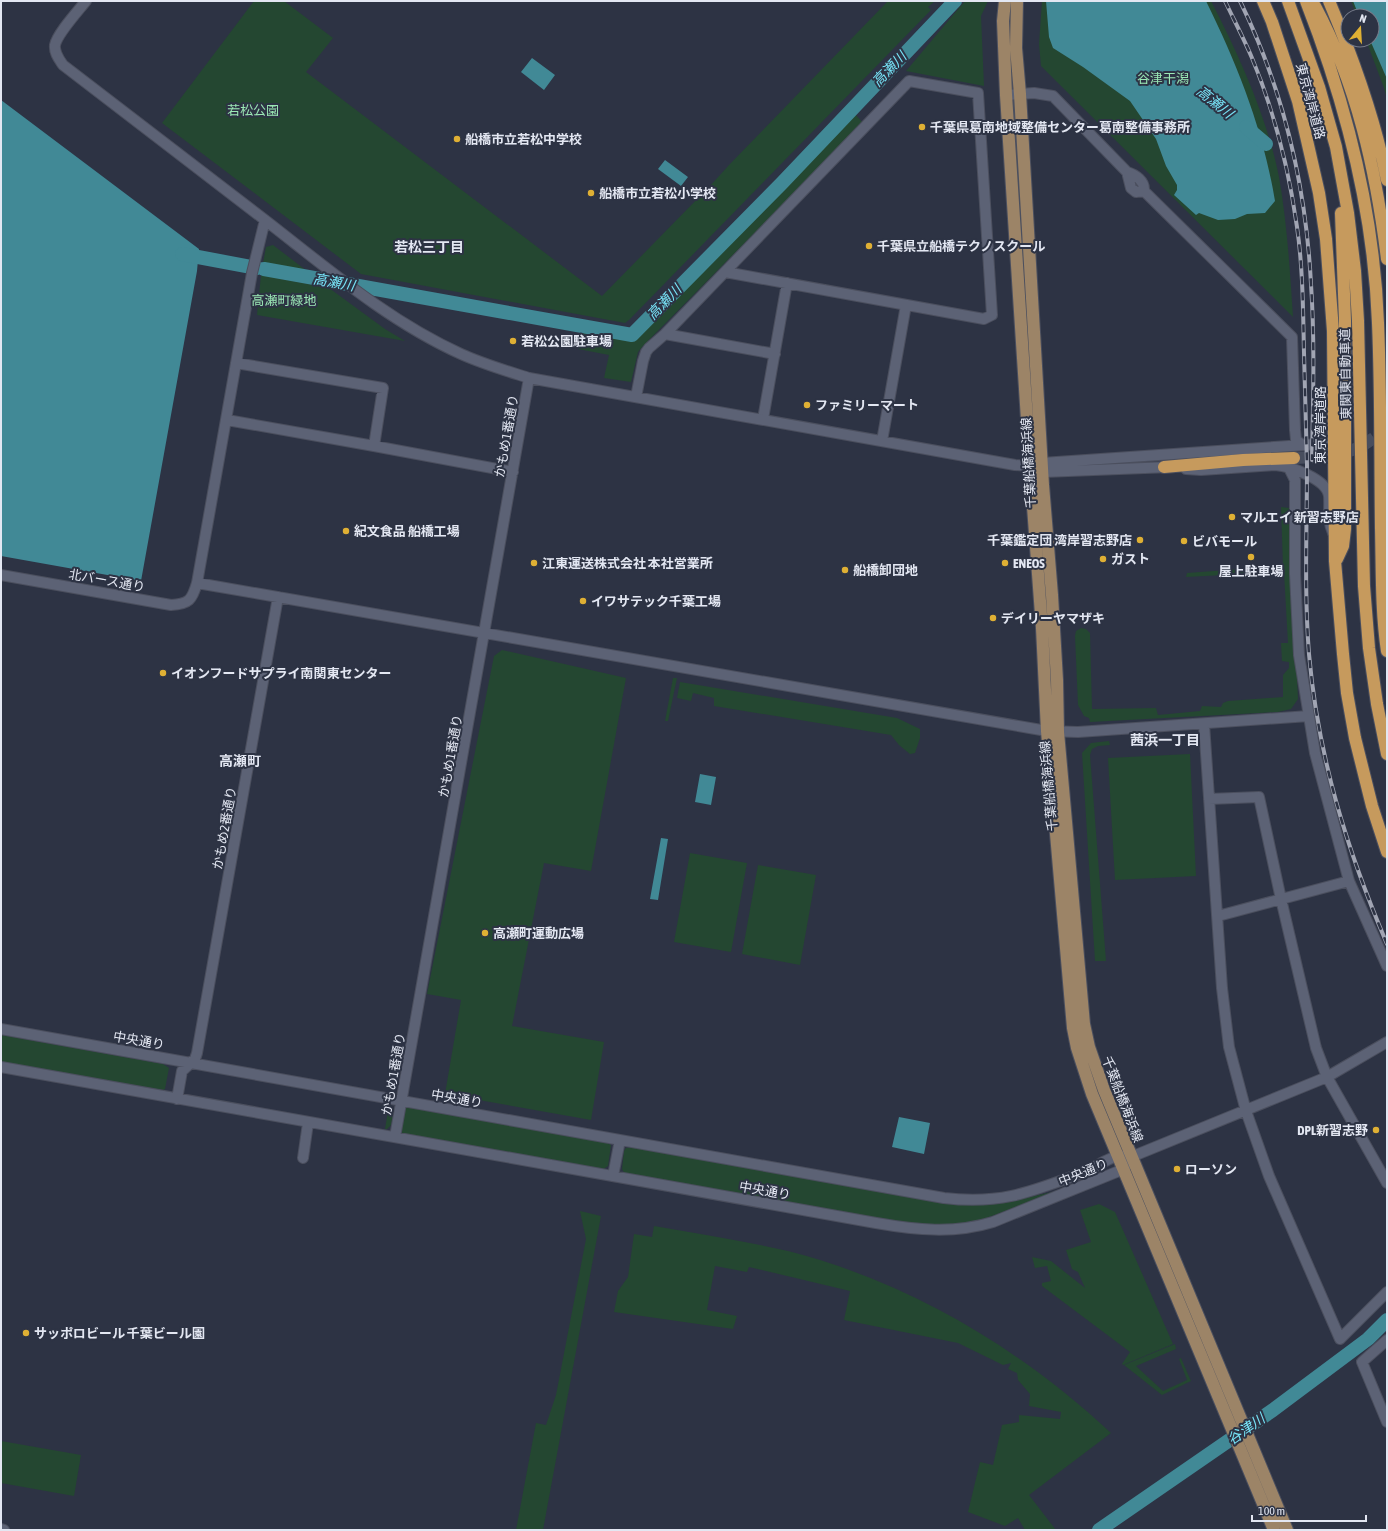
<svg xmlns="http://www.w3.org/2000/svg" width="1388" height="1531" font-family="'Asap Condensed','Noto Sans JP',sans-serif">
<rect width="100%" height="100%" fill="#2d3344"/>
<path fill="#244731" d="M 254,1 L 284,1 L 333,38 L 306,72 L 602,296 L 710,186 L 729,165 L 888,1 L 935,1 L 928,7 L 931,10 L 629,320 L 625,323 L 361,274 L 162,123 Z
M 965,1 L 988,1 L 981,16 L 984,86 L 906,71 Z
M 1042,1 L 1211,1 C 1239,55 1267,117 1279,177 C 1287,223 1290,270 1293,317 L 1041,66 L 1039,44 Z
M 1351,1 L 1387,1 L 1387,99 L 1384,88 L 1366,40 L 1372,40 L 1372,16 L 1357,16 Z
M 855,114 L 863,123 L 642,347 L 638,352 L 631,382 L 604,378 L 609,355 L 578,349 L 581,332 L 633,341 Z
M 273,245 L 307,271 L 263,263 L 266,247 Z
M 261,275 L 329,288 L 385,329 L 405,341 L 257,315 Z
M 1281,507 L 1289,508 L 1298,699 L 1291,709 L 1278,712 L 1090,722 L 1089,718 L 1084,716 L 1078,705 L 1075,636 L 1076,631 L 1081,628 L 1086,629 L 1090,633 L 1092,709 L 1156,708 L 1158,715 L 1200,711 L 1202,706 L 1221,707 L 1223,703 L 1228,701 L 1283,697 L 1283,675 L 1289,668 L 1289,662 L 1282,661 L 1281,643 L 1288,643 L 1284,572 L 1186,577 L 1187,573 L 1283,566 Z
M 502,650 L 626,678 L 591,871 L 544,863 L 512,1026 L 604,1042 L 591,1120 L 445,1094 L 461,1000 L 427,994 L 494,656 Z
M 673,678 L 677,678 L 668,721 L 665,721 Z
M 680,682 L 897,718 L 920,729 L 920,738 L 915,753 L 910,754 L 899,745 L 891,735 L 714,706 L 714,698 L 693,693 L 691,701 L 677,698 Z
M 1109,741 L 1110,745 L 1098,746 L 1092,749 L 1090,755 L 1106,961 L 1095,961 L 1082,753 L 1091,743 Z
M 1190,754 L 1196,876 L 1115,880 L 1108,758 Z
M 690,853 L 747,863 L 731,952 L 674,942 Z
M 758,865 L 816,875 L 800,965 L 742,954 Z
M 1,1035 L 163,1064 L 169,1068 L 165,1089 L 163,1090 L 1,1062 Z
M 389,1105 L 391,1106 L 394,1109 L 391,1125 L 387,1129 L 385,1129 Z
M 405,1108 L 411,1108 L 606,1142 L 611,1145 L 608,1166 L 602,1170 L 403,1134 L 400,1130 L 404,1110 Z
M 633,1147 L 958,1205 L 992,1204 L 1007,1202 L 1061,1190 L 981,1220 L 955,1225 L 928,1226 L 903,1223 L 625,1174 L 622,1169 L 624,1151 L 626,1148 Z
M 1099,1204 L 1115,1212 L 1173,1344 L 1123,1365 L 1122,1364 L 1130,1352 L 1042,1286 L 1042,1283 L 1051,1281 L 1047,1266 L 1035,1268 L 1032,1257 L 1051,1261 L 1085,1288 L 1078,1272 L 1072,1269 L 1066,1250 L 1091,1242 L 1080,1210 Z
M 580,1211 L 601,1216 L 543,1530 L 516,1530 L 536,1423 L 546,1425 L 556,1395 L 586,1239 Z
M 654,1226 C 699,1234 744,1241 788,1251 C 909,1282 1020,1348 1111,1433 L 1029,1495 L 1056,1530 L 1025,1530 L 1018,1518 L 1005,1526 L 968,1512 L 980,1462 L 993,1465 L 1002,1425 L 1019,1422 L 1019,1415 L 1060,1419 L 1061,1412 L 1029,1406 L 1030,1394 L 1018,1380 L 1017,1373 L 1008,1369 L 1011,1363 L 1003,1365 L 958,1343 L 844,1320 L 850,1291 L 749,1267 L 747,1272 L 715,1266 L 707,1310 L 737,1316 L 733,1329 L 614,1312 L 618,1291 L 628,1277 L 634,1234 L 652,1237 Z
M 1175,1344 L 1176,1349 L 1136,1366 L 1163,1391 L 1187,1380 L 1179,1359 L 1181,1358 L 1191,1381 L 1162,1395 L 1124,1365 Z
M 1,1441 L 81,1455 L 74,1496 L 1,1483 Z"/>
<path fill="#418996" d="M 1046,1 L 1206,1 C 1238,66 1263,129 1275,201 L 1265,213 L 1247,214 L 1235,219 L 1218,220 L 1199,213 L 1196,215 L 1174,195 L 1177,190 L 1177,185 L 1166,166 L 1156,139 L 1130,101 L 1083,67 L 1053,48 L 1049,37 Z
M 1353,1 L 1387,1 L 1387,79 L 1370,40 L 1372,40 L 1372,16 L 1359,16 Z
M 532,58 L 555,75 L 544,90 L 521,72 Z
M 1,100 L 199,249 L 197,271 L 141,581 L 1,556 Z
M 665,160 L 688,177 L 681,186 L 658,169 Z
M 700,774 L 716,777 L 711,805 L 695,802 Z
M 661,838 L 668,839 L 658,900 L 650,899 Z
M 899,1117 L 930,1123 L 924,1154 L 892,1147 Z"/>
<g fill="none" stroke-linecap="round" stroke-linejoin="round">
<path stroke="#418996" stroke-width="14" d="M 1246,127 L 1266,144
M 182,254 L 257,268
M 264,269 L 632,335 L 782,183 L 955,1
M 1099,1530 L 1273,1410 L 1368,1339 L 1387,1320"/>
<path stroke="#484e5e" stroke-width="12" stroke-dasharray="12 6" stroke-linecap="butt" d="M 1294,458 C 1323,457 1349,457 1372,439 C 1378,435 1383,430 1387,423"/>
<g stroke="#4b4f5e" stroke-width="12">
<path id="minor" d="M 86,1 C 78,11 57,34 55,45 C 54,53 59,59 63,65 C 130,117 198,168 265,220 C 327,268 388,321 461,354 C 483,364 507,371 529,378 L 1015,465 L 1030,466 L 1042,463 L 1334,443
M 1006,95 L 1034,93 L 1053,96 L 1127,172
M 1127,172 C 1136,175 1145,181 1144,191 L 1136,192 L 1131,188 Z
M 1144,191 L 1292,337 L 1295,430 L 1296,440 L 1301,444
M 665,334 L 775,354
M 236,363 L 383,388 L 374,446
M 636,397 L 643,361 L 646,352 L 649,348 L 665,334 L 909,81 L 978,93 L 992,315 L 984,319 L 725,272
M 763,419 L 787,283
M 227,420 L 374,446 L 513,472
M 882,441 L 906,305
M 1289,468 L 1295,480 L 1295,574 L 1299,655 L 1315,753 L 1349,881 L 1387,966
M 1035,469 L 1043,472 L 1170,467
M 1186,469 L 1201,470 L 1275,465 C 1290,466 1327,479 1329,496 C 1330,510 1327,520 1333,533
M 1,575 L 171,605 C 189,604 192,600 197,583 L 252,273 L 265,220
M 197,583 L 1047,731 L 1078,732 L 1309,716
M 1204,724 L 1222,988 L 1229,1047 L 1246,1111 L 1269,1176 L 1340,1339 L 1387,1292
M 1209,799 L 1259,797 L 1281,899 L 1316,1048 L 1327,1077 L 1387,1183
M 1218,916 L 1349,881
M 1,1029 L 944,1198 C 1000,1205 1031,1192 1082,1173 C 1092,1169 1110,1157 1118,1156 C 1122,1155 1127,1157 1131,1157 L 1327,1077 L 1387,1042
M 1,1067 L 876,1223 C 916,1230 954,1234 993,1222 L 1124,1169 L 1127,1164
M 177,1099 L 182,1071 L 195,1059 L 197,1053 L 278,597
M 395,1137 L 529,378
M 303,1158 L 308,1123
M 613,1176 L 620,1140
M 1387,1340 L 1362,1362 L 1387,1422
M 1,1529 L 4,1530"/>
</g>
<g stroke="#4b4f5e" stroke-width="14">
<path id="major" d="M 1005,1 L 1003,21 L 1006,95 L 1030,466 L 1042,628 L 1047,731 L 1073,1028 L 1077,1048 L 1092,1094 L 1274,1530
M 1017,1 L 1016,48 L 1020,94 L 1043,485 L 1052,595 L 1057,680 L 1058,732 L 1084,1024 L 1089,1047 L 1104,1090 L 1287,1530"/>
</g>
<g stroke="#4b4f5e" stroke-width="14">
<path id="highway" d="M 1263,1 L 1272,22 L 1298,101 L 1319,193 L 1326,239 L 1333,331 L 1335,561 L 1343,654 L 1347,693 L 1355,738 L 1372,806 L 1387,852
M 1288,1 L 1319,87 L 1336,147 L 1348,213 L 1355,271 L 1358,321 L 1364,586 L 1369,648 L 1377,704 L 1387,754
M 1306,1 C 1346,103 1374,213 1378,323 C 1381,391 1380,460 1381,528 C 1382,569 1381,611 1387,651
M 1329,1 C 1353,58 1375,119 1387,180
M 1315,6 C 1357,84 1376,170 1387,259
M 1164,467 L 1243,460 L 1294,458
M 1337,559 L 1343,546 L 1345,529 L 1345,321 L 1341,213"/>
</g>
<use href="#minor" stroke="#5c6275" stroke-width="10"/>
<use href="#major" stroke="#9c8467" stroke-width="12"/>
<use href="#highway" stroke="#c69a5d" stroke-width="12"/>
<g stroke="#a1a5b3" stroke-width="4">
<path id="rail" d="M 1225,1 C 1234,20 1244,39 1252,58 C 1274,111 1289,170 1297,227 C 1303,268 1303,311 1304,353 C 1305,390 1306,428 1307,465 C 1307,528 1304,591 1309,654 C 1318,757 1347,850 1387,944
M 1240,1 C 1283,89 1306,187 1311,284 C 1315,343 1313,402 1312,460"/>
</g>
<use href="#rail" stroke="#2d3344" stroke-width="2.5" stroke-dasharray="8" stroke-linecap="butt"/>
</g>
<g fill="#dfb034" stroke="#2d3344" stroke-width="1.5">
<circle cx="922" cy="127" r="4"/>
<circle cx="457" cy="139" r="4"/>
<circle cx="591" cy="193" r="4"/>
<circle cx="869" cy="246" r="4"/>
<circle cx="513" cy="341" r="4"/>
<circle cx="807" cy="405" r="4"/>
<circle cx="1232" cy="517" r="4"/>
<circle cx="346" cy="531" r="4"/>
<circle cx="1140" cy="540" r="4"/>
<circle cx="1184" cy="541" r="4"/>
<circle cx="1251" cy="557" r="4"/>
<circle cx="1103" cy="559" r="4"/>
<circle cx="534" cy="563" r="4"/>
<circle cx="1005" cy="563" r="4"/>
<circle cx="845" cy="570" r="4"/>
<circle cx="583" cy="601" r="4"/>
<circle cx="993" cy="618" r="4"/>
<circle cx="163" cy="673" r="4"/>
<circle cx="485" cy="933" r="4"/>
<circle cx="1376" cy="1130" r="4"/>
<circle cx="1177" cy="1169" r="4"/>
<circle cx="26" cy="1333" r="4"/>
</g>
<g text-anchor="middle" stroke-width="4" stroke-linejoin="round" paint-order="stroke">
<g font-size="13" fill="#9be8b5" stroke="#2d3344">
<text x="1163" y="83">谷津干潟</text>
<text x="253" y="115">若松公園</text>
<text x="284" y="305">高瀬町緑地</text>
</g>
<g font-size="13" fill="#e3e7f2" stroke="#2d3344">
<text transform="translate(1311 101) rotate(75)" y="5">東京湾岸道路</text>
<text transform="translate(1345 374) rotate(-91)" y="5">東関東自動車道</text>
<text transform="translate(1320 425) rotate(-90)" y="5">東京湾岸道路</text>
<text transform="translate(506 436) rotate(-80)" y="5">かもめ1番通り</text>
<text transform="translate(1028 463) rotate(-93)" y="5">千葉船橋海浜線</text>
<text transform="translate(107 580) rotate(10)" y="5">北バース通り</text>
<text transform="translate(450 756) rotate(-80)" y="5">かもめ1番通り</text>
<text transform="translate(1048 786) rotate(-95)" y="5">千葉船橋海浜線</text>
<text transform="translate(224 828) rotate(-80)" y="5">かもめ2番通り</text>
<text transform="translate(139 1040) rotate(10)" y="5">中央通り</text>
<text transform="translate(393 1074) rotate(-80)" y="5">かもめ1番通り</text>
<text transform="translate(457 1098) rotate(10)" y="5">中央通り</text>
<text transform="translate(1123 1099) rotate(69)" y="5">千葉船橋海浜線</text>
<text transform="translate(1083 1172) rotate(-22)" y="5">中央通り</text>
<text transform="translate(765 1190) rotate(10)" y="5">中央通り</text>
</g>
<g font-size="13" font-weight="bold" fill="#e3e7f2" stroke="#2d3344" text-anchor="start">
<text x="930" y="132">千葉県葛南地域整備センター葛南整備事務所</text>
<text x="465" y="144">船橋市立若松中学校</text>
<text x="599" y="198">船橋市立若松小学校</text>
<text x="877" y="251">千葉県立船橋テクノスクール</text>
<text x="521" y="346">若松公園駐車場</text>
<text x="815" y="410">ファミリーマート</text>
<text x="1240" y="522">マルエイ 新習志野店</text>
<text x="354" y="536">紀文食品 船橋工場</text>
<text x="1132" y="545" text-anchor="end">千葉鑑定団 湾岸習志野店</text>
<text x="1192" y="546">ビバモール</text>
<text x="1111" y="564">ガスト</text>
<text x="542" y="568">江東運送株式会社 本社営業所</text>
<text x="1013" y="568">ENEOS</text>
<text x="853" y="575">船橋卸団地</text>
<text x="1251" y="576" text-anchor="middle">屋上駐車場</text>
<text x="591" y="606">イワサテック千葉工場</text>
<text x="1001" y="623">デイリーヤマザキ</text>
<text x="171" y="678">イオンフードサプライ南関東センター</text>
<text x="493" y="938">高瀬町運動広場</text>
<text x="1368" y="1135" text-anchor="end">DPL新習志野</text>
<text x="1185" y="1174">ローソン</text>
<text x="34" y="1338">サッポロビール 千葉ビール園</text>
</g>
<g font-size="14" font-style="italic" fill="#78e5f9" stroke="#2d3344">
<text transform="translate(889 69) rotate(-46)" y="5">高瀬川</text>
<text transform="translate(1215 102) rotate(39)" y="5">高瀬川</text>
<text transform="translate(334 282) rotate(10)" y="5">高瀬川</text>
<text transform="translate(664 302) rotate(-46)" y="5">高瀬川</text>
<text transform="translate(1246 1429) rotate(-35)" y="5">谷津川</text>
</g>
<g font-size="14" font-weight="bold" fill="#e3e7f2" stroke="#2d3344">
<text x="429" y="252">若松三丁目</text>
<text x="1165" y="745">茜浜一丁目</text>
<text x="240" y="766">高瀬町</text>
</g>
</g>
<rect width="1388" height="1531" fill="none" stroke="#e3e7f2" stroke-width="4"/>
<g transform="translate(1360 28) rotate(18)"><circle r="19" fill="#2d3344" stroke="#767b8a"/>
<path d="M0-3L7 15L0 10L-7 15Z" fill="#dfb034"/>
<text y="-6" font-size="11" font-weight="bold" text-anchor="middle" fill="#e3e7f2">N</text>
</g>
<path d="M1252 1515v6h114v-6" fill="none" stroke="#e3e7f2" stroke-width="2"/>
<text x="1258" y="1515" font-size="12" fill="#e3e7f2" stroke="#2d3344" stroke-width="3" paint-order="stroke">100 m</text>
</svg>
